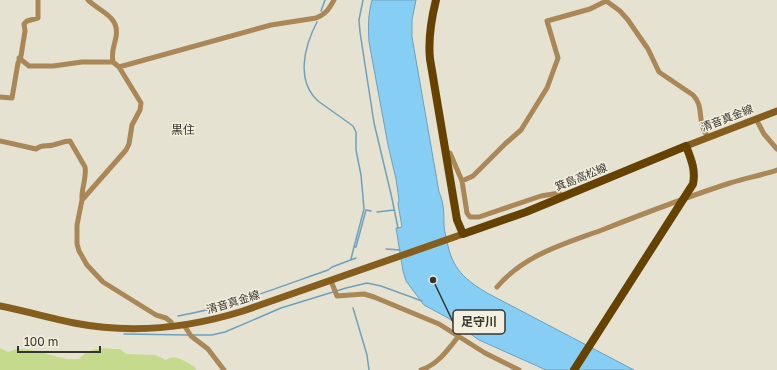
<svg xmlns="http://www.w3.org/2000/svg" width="777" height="370" font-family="'Golos Text','Noto Sans JP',sans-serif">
<rect width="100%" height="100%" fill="#e6e2d1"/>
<path fill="#c5da8d" d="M 0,348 L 8,352 L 17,349 L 31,350 L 67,359 L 79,359 C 92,345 103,349 120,349 L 126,354 L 155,355 L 166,360 C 175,353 186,362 195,367 L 196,370 L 0,370 Z"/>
<path fill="#87cef5" stroke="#6fa0b9" d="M 372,0 L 416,0 L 412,20 L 412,37 L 439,192 C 444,202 444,214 444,225 C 444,230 446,236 447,241 C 452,269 465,280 489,294 L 634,370 L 546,370 L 479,340 L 448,318 L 424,305 L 406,281 L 403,271 L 396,228 L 402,227 L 398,204 L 399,200 L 396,179 L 388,145 L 369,42 C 368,27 368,15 372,0 Z"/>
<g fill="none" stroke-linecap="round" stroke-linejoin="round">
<path stroke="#6fa0b9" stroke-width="1.5" d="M 363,0 L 359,20 L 360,32 L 374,123 L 391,194 L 398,228
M 321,11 L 325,0
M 317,22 C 305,45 295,80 318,101 L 353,126 L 356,132 L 356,150 L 361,175 L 364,209 L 354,247
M 377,212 L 394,210
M 386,249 L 400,250
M 351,259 L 354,247 L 356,247 L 366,210 L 371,211
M 353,308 L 367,355 L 369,370
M 178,316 C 230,307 279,287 328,270 L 332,267 L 356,258
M 124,334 L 188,335
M 192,335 L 212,335 L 225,332 L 281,308 L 346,288 L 367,283 L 381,286 L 422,301"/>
<path stroke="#aa8757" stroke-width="5" d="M 88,0 C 100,12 120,16 116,37 C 114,48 111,50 113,62 L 119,67 L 141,103 L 140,110 L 132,125 L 129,144 L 126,150 L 82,200 L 77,225 L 77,244 L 79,251 L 87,265 L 103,282 L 156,315 L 166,318 L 171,322 L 172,327
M 605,0 L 620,11 L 628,20 L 648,49 L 659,72 L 693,95 C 705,107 696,122 708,137
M 19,58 L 29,66 L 53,66 L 82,62 L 113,62
M 119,67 L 271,25 L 316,18 C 326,14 329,9 334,0
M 0,97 L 12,98 L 18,63 L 21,56 L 25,31 L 24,24 L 27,21 L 38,18 L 38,0
M 756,119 L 764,134 L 777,149
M 0,141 L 36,149 C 42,144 46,147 53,145 C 59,144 63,141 70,141 L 85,167 C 87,178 81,189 82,200
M 446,154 L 450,153 L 462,181 L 467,213 L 470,217 L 479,217 L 541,196 L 559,193 L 562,197
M 462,181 L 473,176 L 505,144 L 521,130 L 547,88 L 558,58 L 547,21 L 590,9 L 606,1
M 331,281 L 337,296 L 364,294 L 374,297 L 439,324 L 485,353 L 519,370
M 497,287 C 524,255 564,244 602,230 C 645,213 687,197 730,183 C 746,178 762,175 777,170
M 184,325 L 191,336 L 208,349 L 224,370
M 421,370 C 437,365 448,350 458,337"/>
<path stroke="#855d1d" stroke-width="7" d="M 686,146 L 777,111
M 0,306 C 25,311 50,318 74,323 C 131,334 189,328 243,311 L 463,234"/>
<path stroke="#664200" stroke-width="8" d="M 436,0 C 431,20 428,39 430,59 L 457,220 L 463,234 L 526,212 L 686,146 C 691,159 696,170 693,184 L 574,370"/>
</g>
<g text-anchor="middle" stroke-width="3" stroke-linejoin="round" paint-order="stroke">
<g font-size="11" fill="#36342e" stroke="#f3efde">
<text transform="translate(727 118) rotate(-21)" y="4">清音真金線</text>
<text transform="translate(581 177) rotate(-22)" y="4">箕島高松線</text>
<text transform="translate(233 302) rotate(-17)" y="4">清音真金線</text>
</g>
<g font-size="12" fill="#36342e" stroke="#f3efde">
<text x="183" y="134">黒住</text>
</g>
</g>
<path fill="none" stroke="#36342e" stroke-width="1.5" d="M433 280L453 322"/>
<circle fill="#36342e" stroke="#f3efde" stroke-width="1.5" cx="433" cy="280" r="4"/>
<rect fill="#f3efde" stroke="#36342e" stroke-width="1.5" x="453" y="310" width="52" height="24" rx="4"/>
<g font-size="12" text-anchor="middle" font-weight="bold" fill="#36342e">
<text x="479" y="326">足守川</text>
</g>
<path d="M18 346v6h82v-6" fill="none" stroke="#36342e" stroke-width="2"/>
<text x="24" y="346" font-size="12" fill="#36342e" stroke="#f3efde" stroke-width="3" paint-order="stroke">100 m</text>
</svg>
